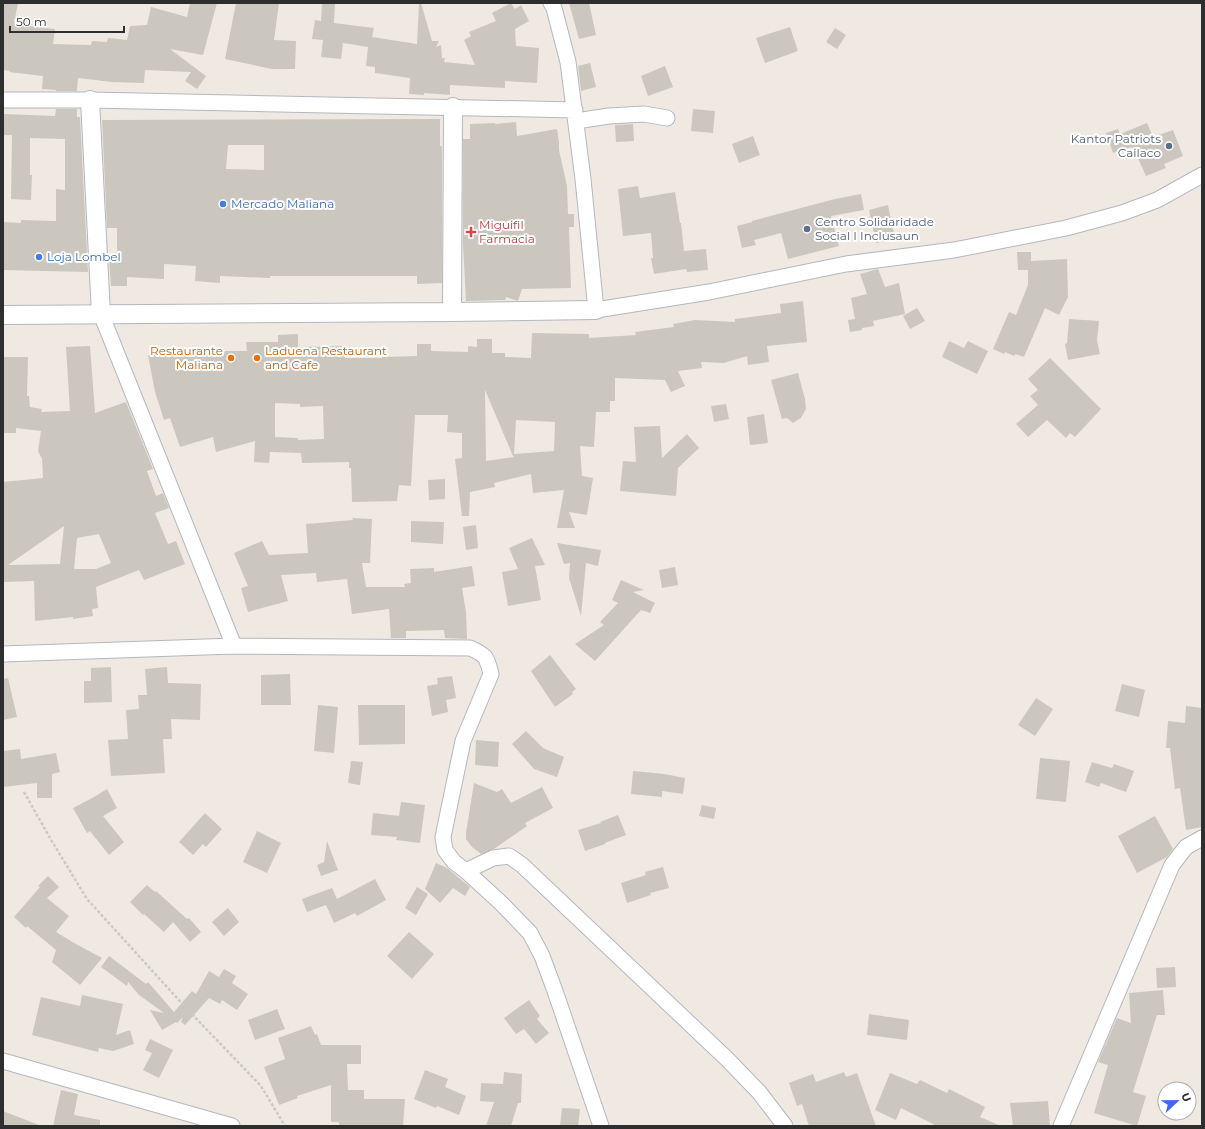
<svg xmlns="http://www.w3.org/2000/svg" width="1205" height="1129" font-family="Montserrat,sans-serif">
<rect width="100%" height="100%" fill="#efe9e1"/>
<path fill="#cbc7bf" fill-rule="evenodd" d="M 3,3 L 18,3 L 14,24 L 55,29 L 53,44 L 91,45 L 92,41 L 107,42 L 108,38 L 127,40 L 130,26 L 147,25 L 151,7 L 187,17 L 190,3 L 217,3 L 203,55 L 170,49 L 206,76 L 197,89 L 185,81 L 191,72 L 145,70 L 144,83 L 112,82 L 78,78 L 77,91 L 56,91 L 56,90 L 42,89 L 43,76 L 9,72 L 10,71 L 3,70 Z
M 236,3 L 279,3 L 274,40 L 296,41 L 295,69 L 272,69 L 225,59 Z
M 322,3 L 335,3 L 334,23 L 374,28 L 372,37 L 417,44 L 419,3 L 421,3 L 432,41 L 439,41 L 436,47 L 441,45 L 442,58 L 445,58 L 444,62 L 475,65 L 464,40 L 471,36 L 469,32 L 496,21 L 492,13 L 511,3 L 515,9 L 521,5 L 529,21 L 515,29 L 516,46 L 539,48 L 537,83 L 505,81 L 505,88 L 450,85 L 450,95 L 424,93 L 424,95 L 409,94 L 410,78 L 375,73 L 375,67 L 366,66 L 368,47 L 343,43 L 341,59 L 321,57 L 323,40 L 312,39 L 315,20 L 321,21 Z
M 569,3 L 589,3 L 596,35 L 579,39 Z
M 790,27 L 798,51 L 765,63 L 756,38 Z
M 835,28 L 846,35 L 837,49 L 826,42 Z
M 590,63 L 596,87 L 581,91 L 578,66 Z
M 665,66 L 673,87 L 648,96 L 641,76 Z
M 56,109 L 77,109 L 77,117 L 80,117 L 88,272 L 3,270 L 3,222 L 21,223 L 21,220 L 56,221 L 56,189 L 65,190 L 65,139 L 30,138 L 30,175 L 32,175 L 31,200 L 11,199 L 12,135 L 3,135 L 3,114 L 55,116 Z
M 693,109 L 715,111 L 713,133 L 691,131 Z
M 440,119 L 440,146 L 442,146 L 442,283 L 417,284 L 417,276 L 270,276 L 270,278 L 220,276 L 220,283 L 195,281 L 196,266 L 164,264 L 164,279 L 127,277 L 127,286 L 111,286 L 109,259 L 117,259 L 117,228 L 107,228 L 102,120 ZM 228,145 L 264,145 L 264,170 L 226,169 Z
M 516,122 L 517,136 L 557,129 L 559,142 L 559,150 L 567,186 L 568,214 L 574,214 L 574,227 L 569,227 L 571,288 L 522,289 L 518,301 L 506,297 L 505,300 L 466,301 L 463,244 L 463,139 L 470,139 L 470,124 L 495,123 L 495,124 Z
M 1147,123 L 1153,137 L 1173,130 L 1183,156 L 1164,164 L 1166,168 L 1146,176 L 1136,154 L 1135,155 L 1132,147 L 1113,153 L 1106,133 L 1118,129 L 1120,134 Z
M 633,124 L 634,141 L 616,142 L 615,125 Z
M 753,136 L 760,155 L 739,163 L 732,144 Z
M 638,186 L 640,198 L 675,192 L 680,223 L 681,223 L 684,251 L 706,249 L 708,270 L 687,272 L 686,269 L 654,274 L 651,258 L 653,258 L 651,233 L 623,236 L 618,189 Z
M 861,194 L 864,210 L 831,216 L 839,246 L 788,259 L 781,233 L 754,240 L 756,245 L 742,248 L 737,226 L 752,222 L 752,221 L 835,199 Z
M 888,205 L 895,239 L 876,243 L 869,210 Z
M 1017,252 L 1031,252 L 1031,261 L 1067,259 L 1068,297 L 1059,315 L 1045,308 L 1024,357 L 1015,354 L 1014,356 L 1005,352 L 1004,354 L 993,349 L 1009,312 L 1016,315 L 1028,285 L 1028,270 L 1018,270 Z
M 878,269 L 885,287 L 899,283 L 905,314 L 873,321 L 874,326 L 862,328 L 862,330 L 850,332 L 848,320 L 855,319 L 851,298 L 867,294 L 860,274 Z
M 803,301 L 807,342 L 767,346 L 769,362 L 748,365 L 747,356 L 724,363 L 701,362 L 702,368 L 678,371 L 685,386 L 671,392 L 665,380 L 615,378 L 615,401 L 610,401 L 610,412 L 596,412 L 594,447 L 580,446 L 582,476 L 593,478 L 587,515 L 569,512 L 575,528 L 557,528 L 564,490 L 533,493 L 531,474 L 494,483 L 495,487 L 470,492 L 469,516 L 462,516 L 455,459 L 462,458 L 462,433 L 447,432 L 448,415 L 415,415 L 411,486 L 399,485 L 397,501 L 352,502 L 351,468 L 349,468 L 349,462 L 302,463 L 301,453 L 270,452 L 269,463 L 254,462 L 255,441 L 216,452 L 213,437 L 180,447 L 170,418 L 164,420 L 155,392 L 148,355 L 160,353 L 161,356 L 207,354 L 207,351 L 247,351 L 246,342 L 278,342 L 278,335 L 298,334 L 298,347 L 344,346 L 345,358 L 382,358 L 382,357 L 417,356 L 417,344 L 431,344 L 431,351 L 468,352 L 468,346 L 477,347 L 477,339 L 492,339 L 492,353 L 505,353 L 505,357 L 531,358 L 532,333 L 589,334 L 589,338 L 636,335 L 635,332 L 674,327 L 673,324 L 695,320 L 735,322 L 735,319 L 781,313 L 780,304 ZM 485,390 L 513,456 L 514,457 L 486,461 ZM 275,403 L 300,404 L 300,407 L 323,406 L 324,439 L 298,440 L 298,438 L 275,437 ZM 516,420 L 555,422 L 554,451 L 514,454 Z
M 917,308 L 925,321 L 910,329 L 903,316 Z
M 1069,319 L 1099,321 L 1097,340 L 1100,354 L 1068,360 L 1065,344 L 1067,343 Z
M 949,341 L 964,348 L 968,341 L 988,351 L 977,374 L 942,357 Z
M 90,346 L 95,413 L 126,402 L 153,469 L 147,471 L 156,496 L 163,493 L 169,508 L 155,513 L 168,544 L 176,541 L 185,564 L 144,580 L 139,570 L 96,587 L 98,608 L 92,609 L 93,616 L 73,619 L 73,617 L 35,621 L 34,581 L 3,582 L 3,482 L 43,478 L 42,459 L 38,451 L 41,431 L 16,428 L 16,433 L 3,433 L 3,357 L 28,357 L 27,396 L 29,396 L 30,407 L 42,409 L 41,412 L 70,411 L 66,347 ZM 64,526 L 60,564 L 8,565 ZM 99,534 L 111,563 L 96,569 L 74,569 L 77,538 Z
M 1050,358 L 1101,409 L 1075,437 L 1070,433 L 1066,438 L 1047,420 L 1028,437 L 1016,424 L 1038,405 L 1030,396 L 1038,390 L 1028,379 Z
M 798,373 L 805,399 L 806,409 L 801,418 L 793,423 L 787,418 L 782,419 L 771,380 Z
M 726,404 L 729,419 L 714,422 L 711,406 Z
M 764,414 L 768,443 L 750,445 L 747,417 Z
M 660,426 L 662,458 L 687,434 L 699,448 L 678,468 L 676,496 L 620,491 L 623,461 L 636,462 L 634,427 Z
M 445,479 L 445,499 L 429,500 L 428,480 Z
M 352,518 L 372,519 L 370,563 L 362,563 L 366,587 L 405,587 L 404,584 L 411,583 L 410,569 L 434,568 L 434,572 L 472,566 L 475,586 L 462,588 L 466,612 L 467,639 L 445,638 L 444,630 L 406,631 L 406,638 L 391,638 L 389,609 L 352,614 L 347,579 L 317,582 L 316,573 L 281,575 L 288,601 L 248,612 L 241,588 L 248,586 L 234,553 L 262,541 L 269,555 L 308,553 L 306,524 L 353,520 Z
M 411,521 L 444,522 L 443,544 L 411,542 Z
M 476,525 L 478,548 L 466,550 L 463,527 Z
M 532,538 L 545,565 L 535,566 L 541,600 L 508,606 L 502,572 L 518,569 L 509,548 Z
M 557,543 L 601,550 L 598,566 L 586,563 L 581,616 L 569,578 L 570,563 L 564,564 Z
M 675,567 L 678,585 L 662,588 L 659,570 Z
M 621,580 L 644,590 L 633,592 L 655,603 L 650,613 L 641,610 L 595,661 L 575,644 L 604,625 L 600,622 L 618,603 L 612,600 Z
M 550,655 L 576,689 L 572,692 L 573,694 L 555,707 L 531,671 Z
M 111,667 L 112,702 L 84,703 L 84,681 L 91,681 L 91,668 Z
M 167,667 L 168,683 L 201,684 L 200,720 L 171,719 L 172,739 L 163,739 L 165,773 L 111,776 L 108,740 L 128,739 L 126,710 L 139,709 L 138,695 L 147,695 L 145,669 Z
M 290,674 L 291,705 L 261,705 L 261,675 Z
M 452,676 L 456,698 L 446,700 L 448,712 L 432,716 L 427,686 L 438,684 L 437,678 Z
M 8,678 L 17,717 L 3,720 L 3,679 Z
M 1122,684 L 1145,690 L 1139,717 L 1115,711 Z
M 1036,698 L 1053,709 L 1035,736 L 1018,725 Z
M 318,705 L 338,707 L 334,753 L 314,751 Z
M 358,705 L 405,705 L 405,744 L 359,745 Z
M 1186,706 L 1202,708 L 1202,827 L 1186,830 L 1180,788 L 1175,789 L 1170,748 L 1166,748 L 1168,721 L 1185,723 Z
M 526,731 L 543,748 L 564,757 L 557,777 L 534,769 L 512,744 Z
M 476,740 L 499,742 L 498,767 L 475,765 Z
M 20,749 L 21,759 L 56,753 L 60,772 L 52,774 L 52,798 L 37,798 L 37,783 L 3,787 L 3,751 Z
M 1040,758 L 1070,761 L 1066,802 L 1036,799 Z
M 351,761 L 363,762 L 360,785 L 348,783 Z
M 1092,762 L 1112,768 L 1114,764 L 1134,771 L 1126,792 L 1101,783 L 1099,787 L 1085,782 Z
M 633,771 L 664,774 L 685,778 L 683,794 L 662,791 L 662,797 L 631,794 Z
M 474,783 L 497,792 L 502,789 L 511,803 L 542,787 L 553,808 L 525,823 L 527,826 L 494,849 L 481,854 L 472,847 L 466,839 L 466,833 Z
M 107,789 L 117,808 L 103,816 L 124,842 L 109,855 L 90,831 L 87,833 L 73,808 L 94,797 Z
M 401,802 L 425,805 L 420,843 L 396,840 L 397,837 L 371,835 L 373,813 L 399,816 Z
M 702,805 L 716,808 L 714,819 L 699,816 Z
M 205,813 L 222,829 L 206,847 L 203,844 L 193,855 L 179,842 Z
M 618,815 L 626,835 L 605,843 L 605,844 L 585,851 L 578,830 L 601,823 L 600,822 Z
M 1155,816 L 1173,849 L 1167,857 L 1137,873 L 1118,836 Z
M 257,831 L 281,843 L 267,873 L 243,862 Z
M 327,841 L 338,870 L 321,876 L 317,865 L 324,862 Z
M 436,863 L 447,868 L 470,887 L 465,896 L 453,888 L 440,903 L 425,889 Z
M 663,867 L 669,888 L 650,893 L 651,895 L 627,903 L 621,883 L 646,875 L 645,872 Z
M 48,876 L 59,887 L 47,898 L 69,916 L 56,932 L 76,944 L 102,958 L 80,985 L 52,962 L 56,950 L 27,926 L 26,928 L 14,917 L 40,887 L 38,886 Z
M 375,879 L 386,900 L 357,916 L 355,913 L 334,923 L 326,905 L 307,912 L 302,899 L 332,888 L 337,899 Z
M 147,885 L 155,892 L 156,891 L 187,919 L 189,918 L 201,932 L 190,942 L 173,922 L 164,932 L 144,914 L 143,915 L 130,902 Z
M 417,887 L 428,894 L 416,915 L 405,908 Z
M 228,908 L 239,922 L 224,936 L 212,922 Z
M 409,932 L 434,954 L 412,979 L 387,956 Z
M 109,956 L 146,984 L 148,982 L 174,1012 L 192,991 L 196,994 L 209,971 L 219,977 L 224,969 L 236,976 L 232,983 L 248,994 L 237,1010 L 222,1000 L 220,1004 L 209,998 L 185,1025 L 181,1022 L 183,1017 L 177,1023 L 176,1022 L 162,1030 L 150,1010 L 164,1013 L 139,995 L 128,982 L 127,986 L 101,967 Z
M 1175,967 L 1176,987 L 1157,988 L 1156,968 Z
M 1163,990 L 1165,1015 L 1157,1015 L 1133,1092 L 1146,1096 L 1137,1126 L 1094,1113 L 1108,1065 L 1098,1062 L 1117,1018 L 1131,1023 L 1129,993 Z
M 82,995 L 123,1004 L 116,1035 L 130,1030 L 134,1044 L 113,1051 L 99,1048 L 98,1052 L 32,1035 L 41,997 L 80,1006 Z
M 529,1000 L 540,1016 L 537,1019 L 549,1033 L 536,1044 L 524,1029 L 516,1034 L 504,1018 Z
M 277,1009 L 285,1029 L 255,1040 L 248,1020 Z
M 869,1014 L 909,1020 L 907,1040 L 867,1035 Z
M 311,1026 L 315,1035 L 317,1034 L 321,1045 L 361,1045 L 361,1064 L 347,1064 L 348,1090 L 364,1090 L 364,1099 L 405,1099 L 403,1126 L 339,1126 L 339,1122 L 331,1122 L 331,1085 L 297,1096 L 298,1098 L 279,1105 L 264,1067 L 285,1059 L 278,1038 Z
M 150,1039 L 173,1050 L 159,1078 L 143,1070 L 152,1053 L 145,1050 Z
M 425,1070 L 448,1079 L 445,1087 L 466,1096 L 459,1115 L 437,1106 L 436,1108 L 414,1099 Z
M 504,1072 L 522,1074 L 521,1103 L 518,1103 L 511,1126 L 486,1126 L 494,1102 L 480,1101 L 481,1083 L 503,1084 Z
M 844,1072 L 846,1077 L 857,1073 L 876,1126 L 809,1126 L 802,1104 L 797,1106 L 789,1083 L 813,1074 L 816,1082 Z
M 890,1073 L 917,1084 L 920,1080 L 947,1093 L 949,1089 L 985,1107 L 980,1117 L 1001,1126 L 937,1126 L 901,1108 L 896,1120 L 875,1110 Z
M 61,1090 L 78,1094 L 74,1115 L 100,1120 L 100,1126 L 53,1126 Z
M 1048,1101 L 1050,1126 L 1013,1126 L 1010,1103 Z
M 562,1108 L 580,1109 L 578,1126 L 560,1126 Z
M 3,1111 L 39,1125 L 39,1126 L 3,1126 Z"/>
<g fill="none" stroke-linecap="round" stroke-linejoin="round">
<g stroke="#b4b7c1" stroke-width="17">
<path id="minor" d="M 551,3 L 554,8 L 568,62 L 583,179 L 596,310 L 709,292 L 846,264 L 954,250 L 1066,228 L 1122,213 L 1157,200 L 1202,175
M 3,100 L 90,100 L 575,110
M 576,121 L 609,116 L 644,114 L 667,118
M 101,314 L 234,646 L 470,648 C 486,655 487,657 491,674 L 463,741 L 443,837 L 445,850 L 454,862 L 466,871 L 501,903 L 530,933 L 542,956 L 555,991 L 601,1126
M 3,654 L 234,646
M 466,871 L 493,858 L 509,856 L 522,865 L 727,1059 L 759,1092 L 785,1126
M 3,1061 L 232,1126
M 1061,1126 L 1172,865 L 1186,847 L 1202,838"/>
</g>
<g stroke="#b4b7c1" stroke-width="20">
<path id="tertiary" d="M 90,100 L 101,314
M 452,312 L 453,107
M 3,315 L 452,312 L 596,310"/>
</g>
<path stroke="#c9c9c9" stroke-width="2.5" stroke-dasharray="3 2" stroke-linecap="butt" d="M 24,792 L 50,838 L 87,899 L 187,1009 L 261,1086 L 285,1126"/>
<use href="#minor" stroke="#fff" stroke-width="15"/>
<use href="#tertiary" stroke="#fff" stroke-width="18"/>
</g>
<g fill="#5c6f8a" stroke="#fff" stroke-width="1.5">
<circle cx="1169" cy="146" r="4"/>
<circle cx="807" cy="229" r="4"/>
</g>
<g fill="#3f7fe0" stroke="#fff" stroke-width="1.5">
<circle cx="223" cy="204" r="4"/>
<circle cx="39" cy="257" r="4"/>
</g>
<path fill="#e0444e" stroke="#fff" stroke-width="1.5" d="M469 226h4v4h4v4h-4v4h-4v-4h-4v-4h4z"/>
<g fill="#e8710a" stroke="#fff" stroke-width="1.5">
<circle cx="231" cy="358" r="4"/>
<circle cx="257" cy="358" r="4"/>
</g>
<g text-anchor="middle" stroke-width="4" stroke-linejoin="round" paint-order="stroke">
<g font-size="12" fill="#4e5e75" stroke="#fff" text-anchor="end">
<text x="1161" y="143">Kantor Patriots<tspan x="1161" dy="14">Cailaco</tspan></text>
<text x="815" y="226" text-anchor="start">Centro Solidaridade<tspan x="815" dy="14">Social I Inclusaun</tspan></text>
</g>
<g font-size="12" fill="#366cbe" stroke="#fff" text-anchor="start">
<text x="231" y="208">Mercado Maliana</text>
<text x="47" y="261">Loja Lombel</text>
</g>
<g font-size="12" fill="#be3a42" stroke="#fff" text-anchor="start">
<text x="479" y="229">Miguifil<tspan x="479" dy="14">Farmacia</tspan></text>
</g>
<g font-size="12" fill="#c56008" stroke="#fff" text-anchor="end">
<text x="223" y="355">Restaurante<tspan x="223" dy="14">Maliana</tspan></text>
<text x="265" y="355" text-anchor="start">Laduena Restaurant<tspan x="265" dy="14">and Cafe</tspan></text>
</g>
</g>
<rect width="1205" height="1129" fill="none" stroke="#2e2e2e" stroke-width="8"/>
<g transform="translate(1177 1101) rotate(68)"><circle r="19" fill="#ffffff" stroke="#ababab"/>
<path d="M0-3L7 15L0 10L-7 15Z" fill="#4264fb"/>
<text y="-6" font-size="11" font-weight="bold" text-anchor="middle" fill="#2e2e2e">U</text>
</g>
<path d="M10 26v6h114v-6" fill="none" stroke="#2e2e2e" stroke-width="2"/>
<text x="16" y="26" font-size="12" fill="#2e2e2e" stroke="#ffffff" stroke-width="3" paint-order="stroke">50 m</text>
</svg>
